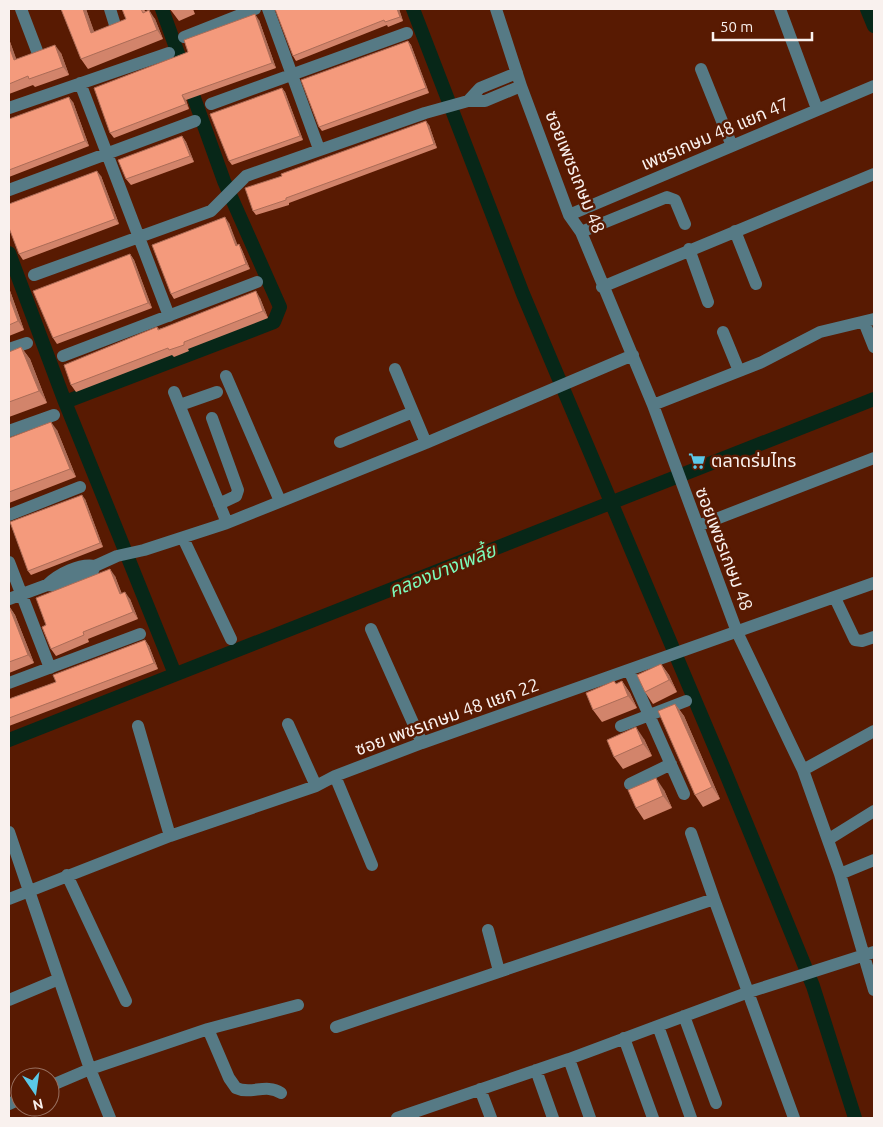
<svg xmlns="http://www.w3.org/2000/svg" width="883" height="1127" font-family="Ubuntu,'Noto Sans Thai',sans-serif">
<rect width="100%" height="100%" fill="#581a02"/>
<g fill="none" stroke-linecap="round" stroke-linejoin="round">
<path stroke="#072718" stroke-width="14" d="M 413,9 L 523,294 L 724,769 L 813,986 L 855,1118
M 867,9 L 874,26
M 9,253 L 65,402 L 175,674
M 65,402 L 274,322 L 280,307 L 224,181 L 162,9
M 9,740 L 874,399"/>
<path stroke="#567a85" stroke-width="12" d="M 21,9 L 37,51
M 110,9 L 115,25
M 268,9 L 319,149
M 496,9 L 521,86 L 569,215 L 581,232 L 653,405 L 737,632 L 803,770 L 840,874 L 874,990
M 780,9 L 817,109
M 184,37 L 255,9
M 701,69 L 732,146
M 80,83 L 169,316
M 468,101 L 480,88 L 517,73
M 211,104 L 407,33
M 9,108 L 169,53
M 9,190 L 195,121
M 569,215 L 874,86
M 735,231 L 756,284
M 581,232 L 667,197 L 675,200 L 685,224
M 689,249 L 708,302
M 34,275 L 211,211 L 246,176 L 425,113 L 468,101 L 485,101 L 521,86
M 602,287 L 874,174
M 864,322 L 874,347
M 723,332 L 739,371
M 9,349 L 27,343
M 63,356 L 257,282
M 395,369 L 426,443
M 226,376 L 280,501
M 174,392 L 227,523
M 180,405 L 217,392
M 653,405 L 762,362 L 820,332 L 874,319
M 212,418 L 238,490 L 236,496 L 219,504
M 9,431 L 54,415
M 340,442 L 413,412
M 9,515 L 80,487
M 698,526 L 874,458
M 183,538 L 231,639
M 9,562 L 50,668
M 47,585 C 58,574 80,563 95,566
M 835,598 L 855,640 L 862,641 L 874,637
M 9,599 L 47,585 L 59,586 L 92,573 L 95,566 L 117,556 L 144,550 L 227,523 L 426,443 L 633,355
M 371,629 L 422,743
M 629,670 L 684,794
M 9,683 L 140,634
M 288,724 L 316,786
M 138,726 L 170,836
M 621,726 L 686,701
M 803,770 L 874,731
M 335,776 L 372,865
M 630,784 L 671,764
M 9,832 L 59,979 L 9,1000
M 691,833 L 714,899
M 829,839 L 874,811
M 840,874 L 874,860
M 67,875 L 126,1001
M 9,899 L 170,836 L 316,786 L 335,776 L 422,743 L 874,583
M 488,930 L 499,971
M 684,1016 L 716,1103
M 658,1026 L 691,1118
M 336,1027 L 714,899 L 794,1118
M 208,1029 L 229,1078 L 236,1088 C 251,1095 266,1083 281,1093
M 624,1038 L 653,1118
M 569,1059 L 590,1118
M 536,1070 L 553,1118
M 50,1086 L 90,1069 L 59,979
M 480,1089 L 491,1118
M 9,1104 L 20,1099
M 110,1118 L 90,1069 L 208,1029 L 298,1005
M 397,1118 L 569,1059 L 749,992 L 874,952"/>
</g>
<path fill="#d2846b" d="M 61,9 L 86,9 L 94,32 L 126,19 L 122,9 L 144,9 L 145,11 L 155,19 L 163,39 L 88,69 L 81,59 Z
M 170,9 L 193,9 L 195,14 L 179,21 Z
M 399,9 L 403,21 L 388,27 L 387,25 L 296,61 L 293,56 Z
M 259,20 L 276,68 L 186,100 L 189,109 L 114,138 L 110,133 L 188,52 Z
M 9,39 L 16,59 L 61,53 L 69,75 L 35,87 L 33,85 L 9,94 Z
M 408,41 L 411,45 L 429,93 L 322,131 L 319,127 Z
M 282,88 L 285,92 L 303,140 L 232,165 L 229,161 Z
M 73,102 L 89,146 L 9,177 L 9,119 Z
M 429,125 L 437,148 L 289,203 L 289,205 L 256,215 L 253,211 L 282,176 Z
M 182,136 L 186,142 L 194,162 L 131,185 L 126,179 Z
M 101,176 L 119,224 L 23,260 L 19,254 Z
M 229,223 L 237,245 L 239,244 L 242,250 L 250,269 L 174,299 L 171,294 Z
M 130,254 L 134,260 L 152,308 L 57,344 L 53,338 Z
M 9,288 L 24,330 L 9,336 Z
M 260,298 L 268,318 L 188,349 L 189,351 L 174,357 L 172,355 L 76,392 L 71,385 L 157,327 L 159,329 Z
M 21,347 L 30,359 L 47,403 L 9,417 L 9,352 Z
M 57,430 L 76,477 L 9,503 L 9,438 Z
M 85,499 L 103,547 L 31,575 L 28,571 Z
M 115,576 L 122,594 L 130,599 L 138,619 L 88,639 L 89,642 L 56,656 L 51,649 L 46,625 Z
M 9,606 L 15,615 L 34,663 L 9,673 Z
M 145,640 L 149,646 L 158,669 L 9,726 L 9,698 L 9,699 L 56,682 Z
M 661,664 L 669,675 L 677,692 L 653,704 L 645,692 Z
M 614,681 L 616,684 L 622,681 L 630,693 L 637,708 L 602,722 L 593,710 Z
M 675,704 L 684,716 L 720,799 L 703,807 L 695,795 Z
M 644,739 L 652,756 L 623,769 L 614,757 Z
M 664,790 L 672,808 L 644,820 L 636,808 Z"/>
<path fill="#ab6c57" d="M 83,9 L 86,9 L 98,42 L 91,33 Z
M 397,9 L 399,9 L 403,21 L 400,17 Z
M 149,10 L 155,19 L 163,39 L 157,30 Z
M 255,14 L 259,20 L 276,68 L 272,63 Z
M 9,39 L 20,69 L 14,60 L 9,46 Z
M 408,41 L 411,45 L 429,93 L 426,88 Z
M 55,45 L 61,53 L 69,75 L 63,67 Z
M 282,88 L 285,92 L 303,140 L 300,136 Z
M 182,95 L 186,100 L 189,109 L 186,104 Z
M 69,97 L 73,102 L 89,146 L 85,141 Z
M 426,121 L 429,125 L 437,148 L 434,144 Z
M 182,136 L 186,142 L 194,162 L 190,156 Z
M 97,171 L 101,176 L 119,224 L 115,219 Z
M 225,217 L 229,223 L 240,251 L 236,246 Z
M 239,244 L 242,250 L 250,269 L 246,264 Z
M 130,254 L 134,260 L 152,308 L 148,303 Z
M 9,288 L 24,330 L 18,321 L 9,296 Z
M 256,291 L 260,298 L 268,318 L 263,311 Z
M 21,347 L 30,359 L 47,403 L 39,391 Z
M 51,422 L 57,430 L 76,477 L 70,469 Z
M 82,495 L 85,499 L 103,547 L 100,543 Z
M 110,569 L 115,576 L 124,601 L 120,594 Z
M 125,592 L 130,599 L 138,619 L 133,612 Z
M 9,606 L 15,615 L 34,663 L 28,655 Z
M 145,640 L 149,646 L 158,669 L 154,663 Z
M 661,664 L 669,675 L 677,692 L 669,680 Z
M 622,681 L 630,693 L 637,708 L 628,696 Z
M 675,704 L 684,716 L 720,799 L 712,787 Z
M 636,727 L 644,739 L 652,756 L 643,744 Z
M 656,778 L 664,790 L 672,808 L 663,796 Z"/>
<path fill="#f49a7c" stroke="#ab6c57" d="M 61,9 L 83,9 L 91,33 L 126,19 L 122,9 L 141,9 L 143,13 L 149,10 L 157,30 L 81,59 Z
M 275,9 L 397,9 L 400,17 L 385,22 L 384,20 L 293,56 Z
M 255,14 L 272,63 L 182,95 L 186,104 L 110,133 L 94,88 L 188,52 L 184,40 Z
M 408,41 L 426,88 L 319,127 L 301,80 Z
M 55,45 L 63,67 L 29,79 L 28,76 L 9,84 L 9,46 L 14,60 Z
M 282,88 L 300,136 L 229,161 L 210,114 Z
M 69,97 L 85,141 L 9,170 L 9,119 Z
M 426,121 L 434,144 L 286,198 L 286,200 L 253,211 L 245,188 L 282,176 L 281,174 Z
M 182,136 L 190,156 L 126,179 L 118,160 Z
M 97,171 L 115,219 L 19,254 L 9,228 L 9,204 Z
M 225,217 L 236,246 L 239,244 L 246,264 L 171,294 L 152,245 Z
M 130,254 L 148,303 L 53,338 L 33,291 Z
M 256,291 L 263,311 L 184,342 L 184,345 L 169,350 L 168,348 L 71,385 L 64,365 L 142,333 L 157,327 L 158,330 Z
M 9,296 L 18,321 L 9,325 Z
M 21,347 L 39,391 L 9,402 L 9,352 Z
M 51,422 L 70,469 L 9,492 L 9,438 Z
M 82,495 L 100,543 L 28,571 L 10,522 Z
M 110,569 L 120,594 L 125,592 L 133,612 L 83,632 L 84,635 L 51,649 L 42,627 L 46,625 L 36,598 Z
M 9,606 L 28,655 L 9,662 Z
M 145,640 L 154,663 L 9,718 L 9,699 L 56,682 L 53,675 Z
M 661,664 L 669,680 L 645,692 L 637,675 Z
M 614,681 L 616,684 L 622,681 L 628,696 L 593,710 L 586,693 Z
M 675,704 L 712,787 L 695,795 L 658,711 Z
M 636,727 L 643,744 L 614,757 L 607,740 Z
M 656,778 L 663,796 L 636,808 L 628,790 Z"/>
<defs>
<g id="supermarket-bare" transform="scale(1.35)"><path d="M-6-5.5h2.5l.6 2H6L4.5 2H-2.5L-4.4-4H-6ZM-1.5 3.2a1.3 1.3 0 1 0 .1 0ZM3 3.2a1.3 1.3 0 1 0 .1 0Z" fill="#5bc8e7" stroke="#581a02" stroke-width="2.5" paint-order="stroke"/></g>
</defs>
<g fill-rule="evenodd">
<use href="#supermarket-bare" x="697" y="461"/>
</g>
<g text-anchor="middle" stroke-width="5" stroke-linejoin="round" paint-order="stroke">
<g font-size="18" fill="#f9f1ee" stroke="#581a02">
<text transform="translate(715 134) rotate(-23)" y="6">เพชรเกษม 48 แยก 47</text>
<text transform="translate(575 172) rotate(68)" y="6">ซอยเพชรเกษม 48</text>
<text transform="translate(724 549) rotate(69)" y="6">ซอยเพชรเกษม 48</text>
<text transform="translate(447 717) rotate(-20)" y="6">ซอย เพชรเกษม 48 แยก 22</text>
</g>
<g font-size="18" fill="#f9f1ee" stroke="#581a02" text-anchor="start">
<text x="711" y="467">ตลาดร่มไทร</text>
</g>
<g font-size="19" font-style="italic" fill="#7bfaba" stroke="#581a02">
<text transform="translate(442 570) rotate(-22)" y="7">คลองบางเพลี้ย</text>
</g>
</g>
<rect width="883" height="1127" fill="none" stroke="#f9f1ee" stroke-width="20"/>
<g transform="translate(35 1092) rotate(167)"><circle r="24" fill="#581a02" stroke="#987060"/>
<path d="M0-4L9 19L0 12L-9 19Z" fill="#5bc8e7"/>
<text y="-8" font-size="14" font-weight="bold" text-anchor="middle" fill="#f9f1ee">N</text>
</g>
<path d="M713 32v8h99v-8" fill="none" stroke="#f9f1ee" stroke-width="2.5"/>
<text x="720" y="32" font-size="15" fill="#f9f1ee" stroke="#581a02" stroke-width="4" paint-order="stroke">50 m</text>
</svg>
